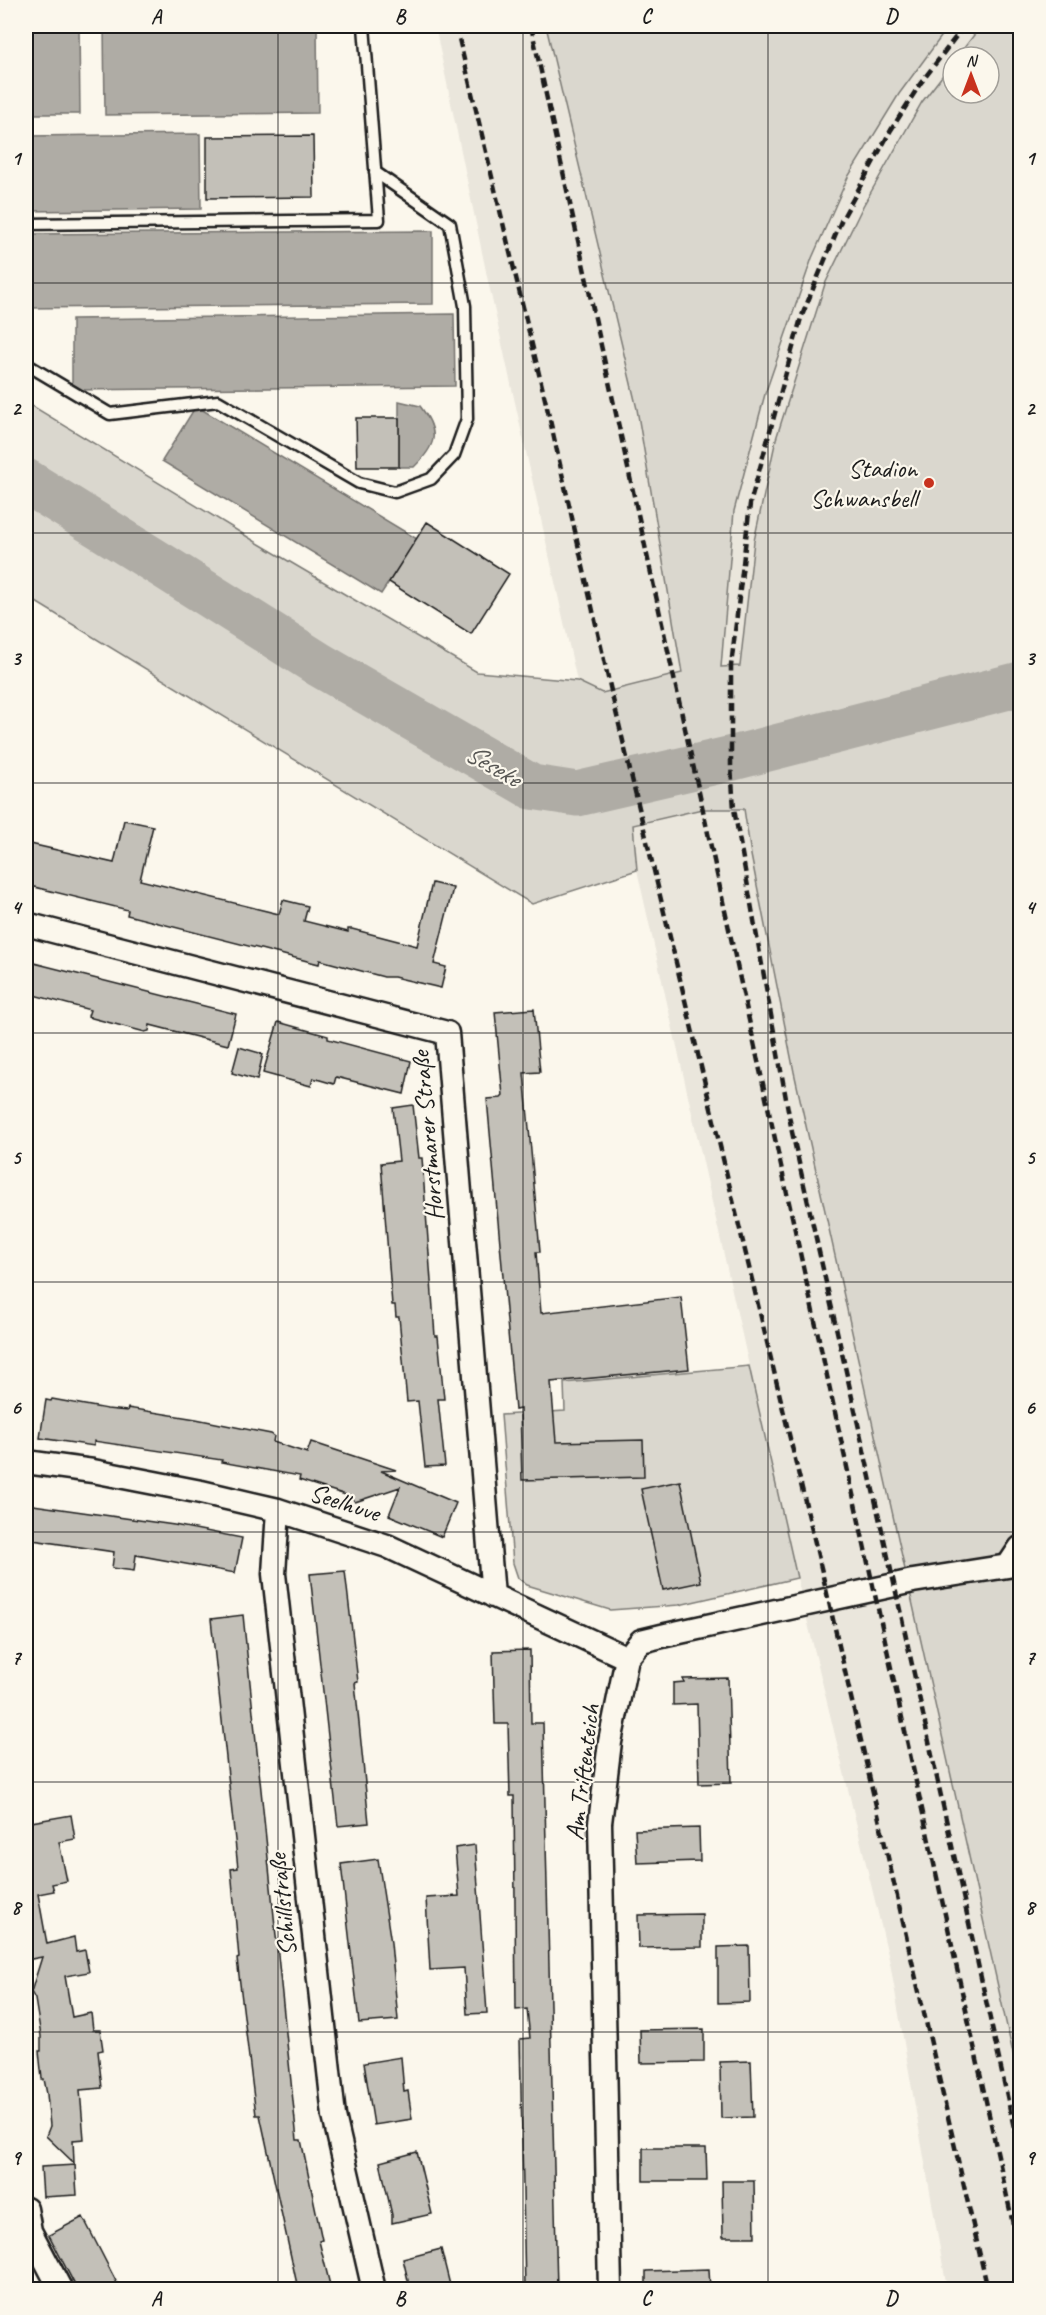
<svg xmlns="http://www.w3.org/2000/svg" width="1046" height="2315" font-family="Caveat,sans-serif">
<rect width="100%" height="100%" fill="#fbf7ec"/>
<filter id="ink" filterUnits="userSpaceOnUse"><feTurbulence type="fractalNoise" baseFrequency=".0167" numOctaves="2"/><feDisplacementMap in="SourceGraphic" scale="12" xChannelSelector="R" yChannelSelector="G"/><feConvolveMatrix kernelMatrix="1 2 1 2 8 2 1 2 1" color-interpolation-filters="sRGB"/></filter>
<g filter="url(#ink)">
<path fill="#eae6dc" d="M 435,26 L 546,26 L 637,409 L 682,673 L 602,694 L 577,681 L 488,281 Z
M 949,26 L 981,26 L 957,57 L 953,57 L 953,62 L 922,102 L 863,206 L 825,284 L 776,439 L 754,541 L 740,666 L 721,667 L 734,511 L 765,394 L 812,257 L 848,177 L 899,94 Z
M 711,807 L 744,809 L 751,855 L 794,1072 L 1020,2085 L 1020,2289 L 947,2289 L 890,1963 L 797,1578 L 637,870 L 633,825 Z"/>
<path fill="#dad7ce" stroke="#7b7a75" stroke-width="1.5" d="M 546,26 L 949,26 L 899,94 L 848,177 L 812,258 L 765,394 L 734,511 L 721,667 L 740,666 L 754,541 L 776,439 L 825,284 L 863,206 L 922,102 L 953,62 L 953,93 L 989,93 L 989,57 L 957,57 L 981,26 L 1020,26 L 1020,2085 L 794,1072 L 751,855 L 744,809 L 702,809 L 633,825 L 637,870 L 532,904 L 26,596 L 26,402 L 256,542 L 477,672 L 577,681 L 602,693 L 682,673 L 637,409 Z
M 749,1366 L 797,1578 L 679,1605 L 610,1610 L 527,1585 L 518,1578 L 513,1563 L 501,1415 L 565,1411 L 564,1383 Z"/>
<path fill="#afaca5" stroke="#74726e" stroke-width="1.5" d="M 26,26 L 79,26 L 80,114 L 26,114 Z
M 104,26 L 317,26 L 318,113 L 105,115 Z
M 200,134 L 201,209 L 26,211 L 26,136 Z
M 433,231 L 433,304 L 26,308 L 26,234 Z
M 454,314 L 455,386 L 72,390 L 72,319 Z
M 399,401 L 420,406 C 440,432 437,445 414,467 L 399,467 Z
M 196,406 L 417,539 L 381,594 L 162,461 Z"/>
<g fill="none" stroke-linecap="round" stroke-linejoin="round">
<path stroke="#afaca5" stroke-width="45" d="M 26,481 L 163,566 L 320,665 L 532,787 L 577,794 L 733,758 L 1020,684"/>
</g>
<path fill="#c3c0b8" stroke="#1c1c1c" stroke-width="1.5" d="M 313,136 L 314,197 L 207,198 L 207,137 Z
M 356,418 L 399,418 L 399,467 L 357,467 Z
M 427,522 L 509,574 L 471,634 L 389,582 Z
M 124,820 L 153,826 L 140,880 L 279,914 L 283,900 L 308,906 L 304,921 L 348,932 L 348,929 L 352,929 L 417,946 L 432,883 L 453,888 L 434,964 L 446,967 L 441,988 L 394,977 L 384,977 L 320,960 L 319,964 L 280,954 L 127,915 L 128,910 L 26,885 L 26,843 L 114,863 Z
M 26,961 L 236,1014 L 228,1045 L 150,1025 L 149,1031 L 145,1032 L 92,1018 L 88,1016 L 90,1010 L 26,993 Z
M 534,1009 L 540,1072 L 524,1073 L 540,1252 L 536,1252 L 541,1313 L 681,1297 L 689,1369 L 551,1382 L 556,1442 L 643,1440 L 644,1477 L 522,1480 L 520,1409 L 515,1410 L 487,1099 L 501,1098 L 503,1096 L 495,1012 Z
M 278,1022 L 328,1036 L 328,1039 L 411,1061 L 404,1094 L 336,1077 L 334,1084 L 313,1078 L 311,1086 L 263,1073 Z
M 239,1047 L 263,1054 L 257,1080 L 232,1073 Z
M 413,1105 L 419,1158 L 422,1158 L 435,1336 L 438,1336 L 444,1399 L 438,1399 L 445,1466 L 425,1467 L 418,1401 L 407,1402 L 399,1317 L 396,1317 L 395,1305 L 392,1305 L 381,1163 L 399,1161 L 393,1108 Z
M 52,1399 L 107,1409 L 127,1411 L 128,1408 L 196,1419 L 271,1434 L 274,1436 L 273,1442 L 307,1453 L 311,1442 L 396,1470 L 381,1471 L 456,1503 L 442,1537 L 389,1515 L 400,1487 L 355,1502 L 352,1497 L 299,1480 L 300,1476 L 221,1462 L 222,1460 L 94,1441 L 94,1446 L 40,1438 L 46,1400 L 51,1401 Z
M 680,1481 L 701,1582 L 663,1590 L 641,1489 Z
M 26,1504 L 174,1525 L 242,1538 L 235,1573 L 136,1555 L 134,1571 L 112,1568 L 114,1552 L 26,1539 Z
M 345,1571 L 358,1682 L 355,1683 L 369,1823 L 338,1826 L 310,1574 Z
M 243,1615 L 297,2140 L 301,2140 L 322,2240 L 319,2241 L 331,2289 L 298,2289 L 260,2115 L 256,2115 L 237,1959 L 239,1958 L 231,1869 L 238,1868 L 211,1619 Z
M 530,1650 L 531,1723 L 543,1723 L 557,2289 L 525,2289 L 520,2039 L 530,2038 L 527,2009 L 516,2010 L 514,1796 L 510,1796 L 508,1724 L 495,1724 L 493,1651 Z
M 728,1678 L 731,1783 L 699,1784 L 697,1704 L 673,1705 L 673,1683 L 684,1682 L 683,1679 Z
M 71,1815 L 75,1839 L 59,1842 L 67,1881 L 52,1884 L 54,1891 L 38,1894 L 47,1944 L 74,1937 L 76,1952 L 85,1950 L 89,1972 L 65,1976 L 72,2017 L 91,2013 L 93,2030 L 100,2030 L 103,2050 L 98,2051 L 102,2088 L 80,2090 L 84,2139 L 73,2140 L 74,2163 L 46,2136 L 50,2126 L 47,2094 L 44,2079 L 42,2079 L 39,2051 L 41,2051 L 41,2036 L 35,1999 L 31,1992 L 42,1957 L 26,1960 L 26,1823 Z
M 699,1828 L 700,1861 L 637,1863 L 635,1830 Z
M 475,1845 L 487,2013 L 467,2014 L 464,1968 L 430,1970 L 426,1898 L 459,1896 L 455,1848 Z
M 378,1859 L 391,1943 L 398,2020 L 359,2023 L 341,1864 Z
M 702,1914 L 702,1947 L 639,1948 L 638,1915 Z
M 749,1946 L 750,2002 L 718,2003 L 718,1947 Z
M 704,2029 L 704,2062 L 641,2063 L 640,2030 Z
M 401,2057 L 404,2092 L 408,2091 L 412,2119 L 374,2125 L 364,2063 Z
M 751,2061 L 753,2117 L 721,2118 L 720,2062 Z
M 643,2148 L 706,2148 L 707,2181 L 643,2181 Z
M 417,2152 L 432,2214 L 392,2223 L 392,2215 L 380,2162 Z
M 75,2165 L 77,2195 L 43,2197 L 41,2167 Z
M 722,2181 L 754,2181 L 755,2237 L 723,2237 Z
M 83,2217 L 120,2289 L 77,2289 L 49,2235 Z
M 441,2249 L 451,2289 L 410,2289 L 403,2259 Z
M 709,2269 L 710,2289 L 646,2289 L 646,2271 Z"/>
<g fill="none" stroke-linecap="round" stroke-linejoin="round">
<g stroke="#1c1c1c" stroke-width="15">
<path id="lane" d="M 26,224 L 379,220 L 364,26
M 26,364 L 110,414 L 218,401 L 359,483 L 395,492 L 431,479 L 454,455 L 467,419 L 465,306 L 450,224 L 375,172"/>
</g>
<g stroke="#1c1c1c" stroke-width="27">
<path id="street" d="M 26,924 L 447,1033 L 493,1596
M 26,1462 L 93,1471 L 201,1492 L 278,1510 L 387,1546 L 627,1658
M 278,1510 L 274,1574 L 334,2116 L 374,2290
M 26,2209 L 30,2231 L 61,2290
M 610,2290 L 600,1823 L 610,1742 L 627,1658 L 641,1641 L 666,1635 L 913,1581 L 1008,1566 L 1020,1548"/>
</g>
<use href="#lane" stroke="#fbf7ec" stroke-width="10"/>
<use href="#street" stroke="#fbf7ec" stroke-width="22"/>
<path stroke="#1c1c1c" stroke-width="4.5" stroke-dasharray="9 4.5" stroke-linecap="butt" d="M 456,26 L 550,420 L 611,691 L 822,1572 L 988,2290
M 531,26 L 1020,2256
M 964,26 L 920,84 L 891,130 L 841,221 L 801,318 L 750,504 L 731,666 L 731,766 L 734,809 L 792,1132 L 900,1610 L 1020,2155"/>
</g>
</g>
<path fill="none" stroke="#1c1c1c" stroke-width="1.5" stroke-opacity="0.55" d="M 278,26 L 278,2290M 523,26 L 523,2290M 768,26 L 768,2290M 26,283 L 1020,283M 26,533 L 1020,533M 26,783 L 1020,783M 26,1033 L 1020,1033M 26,1282 L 1020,1282M 26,1532 L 1020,1532M 26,1782 L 1020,1782M 26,2032 L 1020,2032"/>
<circle fill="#c8321e" stroke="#fbf7ec" stroke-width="2" cx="929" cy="483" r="6"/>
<g text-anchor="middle" stroke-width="4.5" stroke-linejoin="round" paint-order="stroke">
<g font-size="26" fill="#1c1c1c" stroke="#fbf7ec" text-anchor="end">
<text x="917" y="477">Stadion<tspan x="917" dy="30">Schwansbell</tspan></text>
</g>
<g font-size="26" fill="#1c1c1c" stroke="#fbf7ec">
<text transform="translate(427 1136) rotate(-95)" y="9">Horstmarer Straße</text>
<text transform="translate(345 1502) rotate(18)" y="9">Seelhuve</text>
<text transform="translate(582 1772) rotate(-83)" y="9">Am Triftenteich</text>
<text transform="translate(282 1905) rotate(-96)" y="9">Schillstraße</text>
</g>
<g font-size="27" font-style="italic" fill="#575653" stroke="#fbf7ec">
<text transform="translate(493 765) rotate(30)" y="9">Seseke</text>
</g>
</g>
<rect width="1046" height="2315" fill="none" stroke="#fbf7ec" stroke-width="66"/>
<g transform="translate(971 75)"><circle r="28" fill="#fbf7ec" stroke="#a29f99" stroke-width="1.5"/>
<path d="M0-4.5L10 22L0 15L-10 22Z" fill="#c8321e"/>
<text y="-9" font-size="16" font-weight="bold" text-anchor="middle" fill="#1c1c1c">N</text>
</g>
<rect x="33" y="33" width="980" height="2249" fill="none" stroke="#1c1c1c" stroke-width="2"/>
<g font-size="20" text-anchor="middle" font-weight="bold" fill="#1c1c1c">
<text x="156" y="23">A</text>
<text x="400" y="23">B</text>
<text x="646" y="23">C</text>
<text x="891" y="23">D</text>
<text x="16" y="165">1</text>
<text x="1030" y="165">1</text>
<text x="16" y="415">2</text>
<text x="1030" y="415">2</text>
<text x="16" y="665">3</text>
<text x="1030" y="665">3</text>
<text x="16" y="914">4</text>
<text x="1030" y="914">4</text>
<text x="16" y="1164">5</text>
<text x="1030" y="1164">5</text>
<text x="16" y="1414">6</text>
<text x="1030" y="1414">6</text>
<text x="16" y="1664">7</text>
<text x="1030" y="1664">7</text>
<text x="16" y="1914">8</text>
<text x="1030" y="1914">8</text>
<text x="16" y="2164">9</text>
<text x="1030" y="2164">9</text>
<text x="156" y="2305">A</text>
<text x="400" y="2305">B</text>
<text x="646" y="2305">C</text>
<text x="891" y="2305">D</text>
</g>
</svg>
